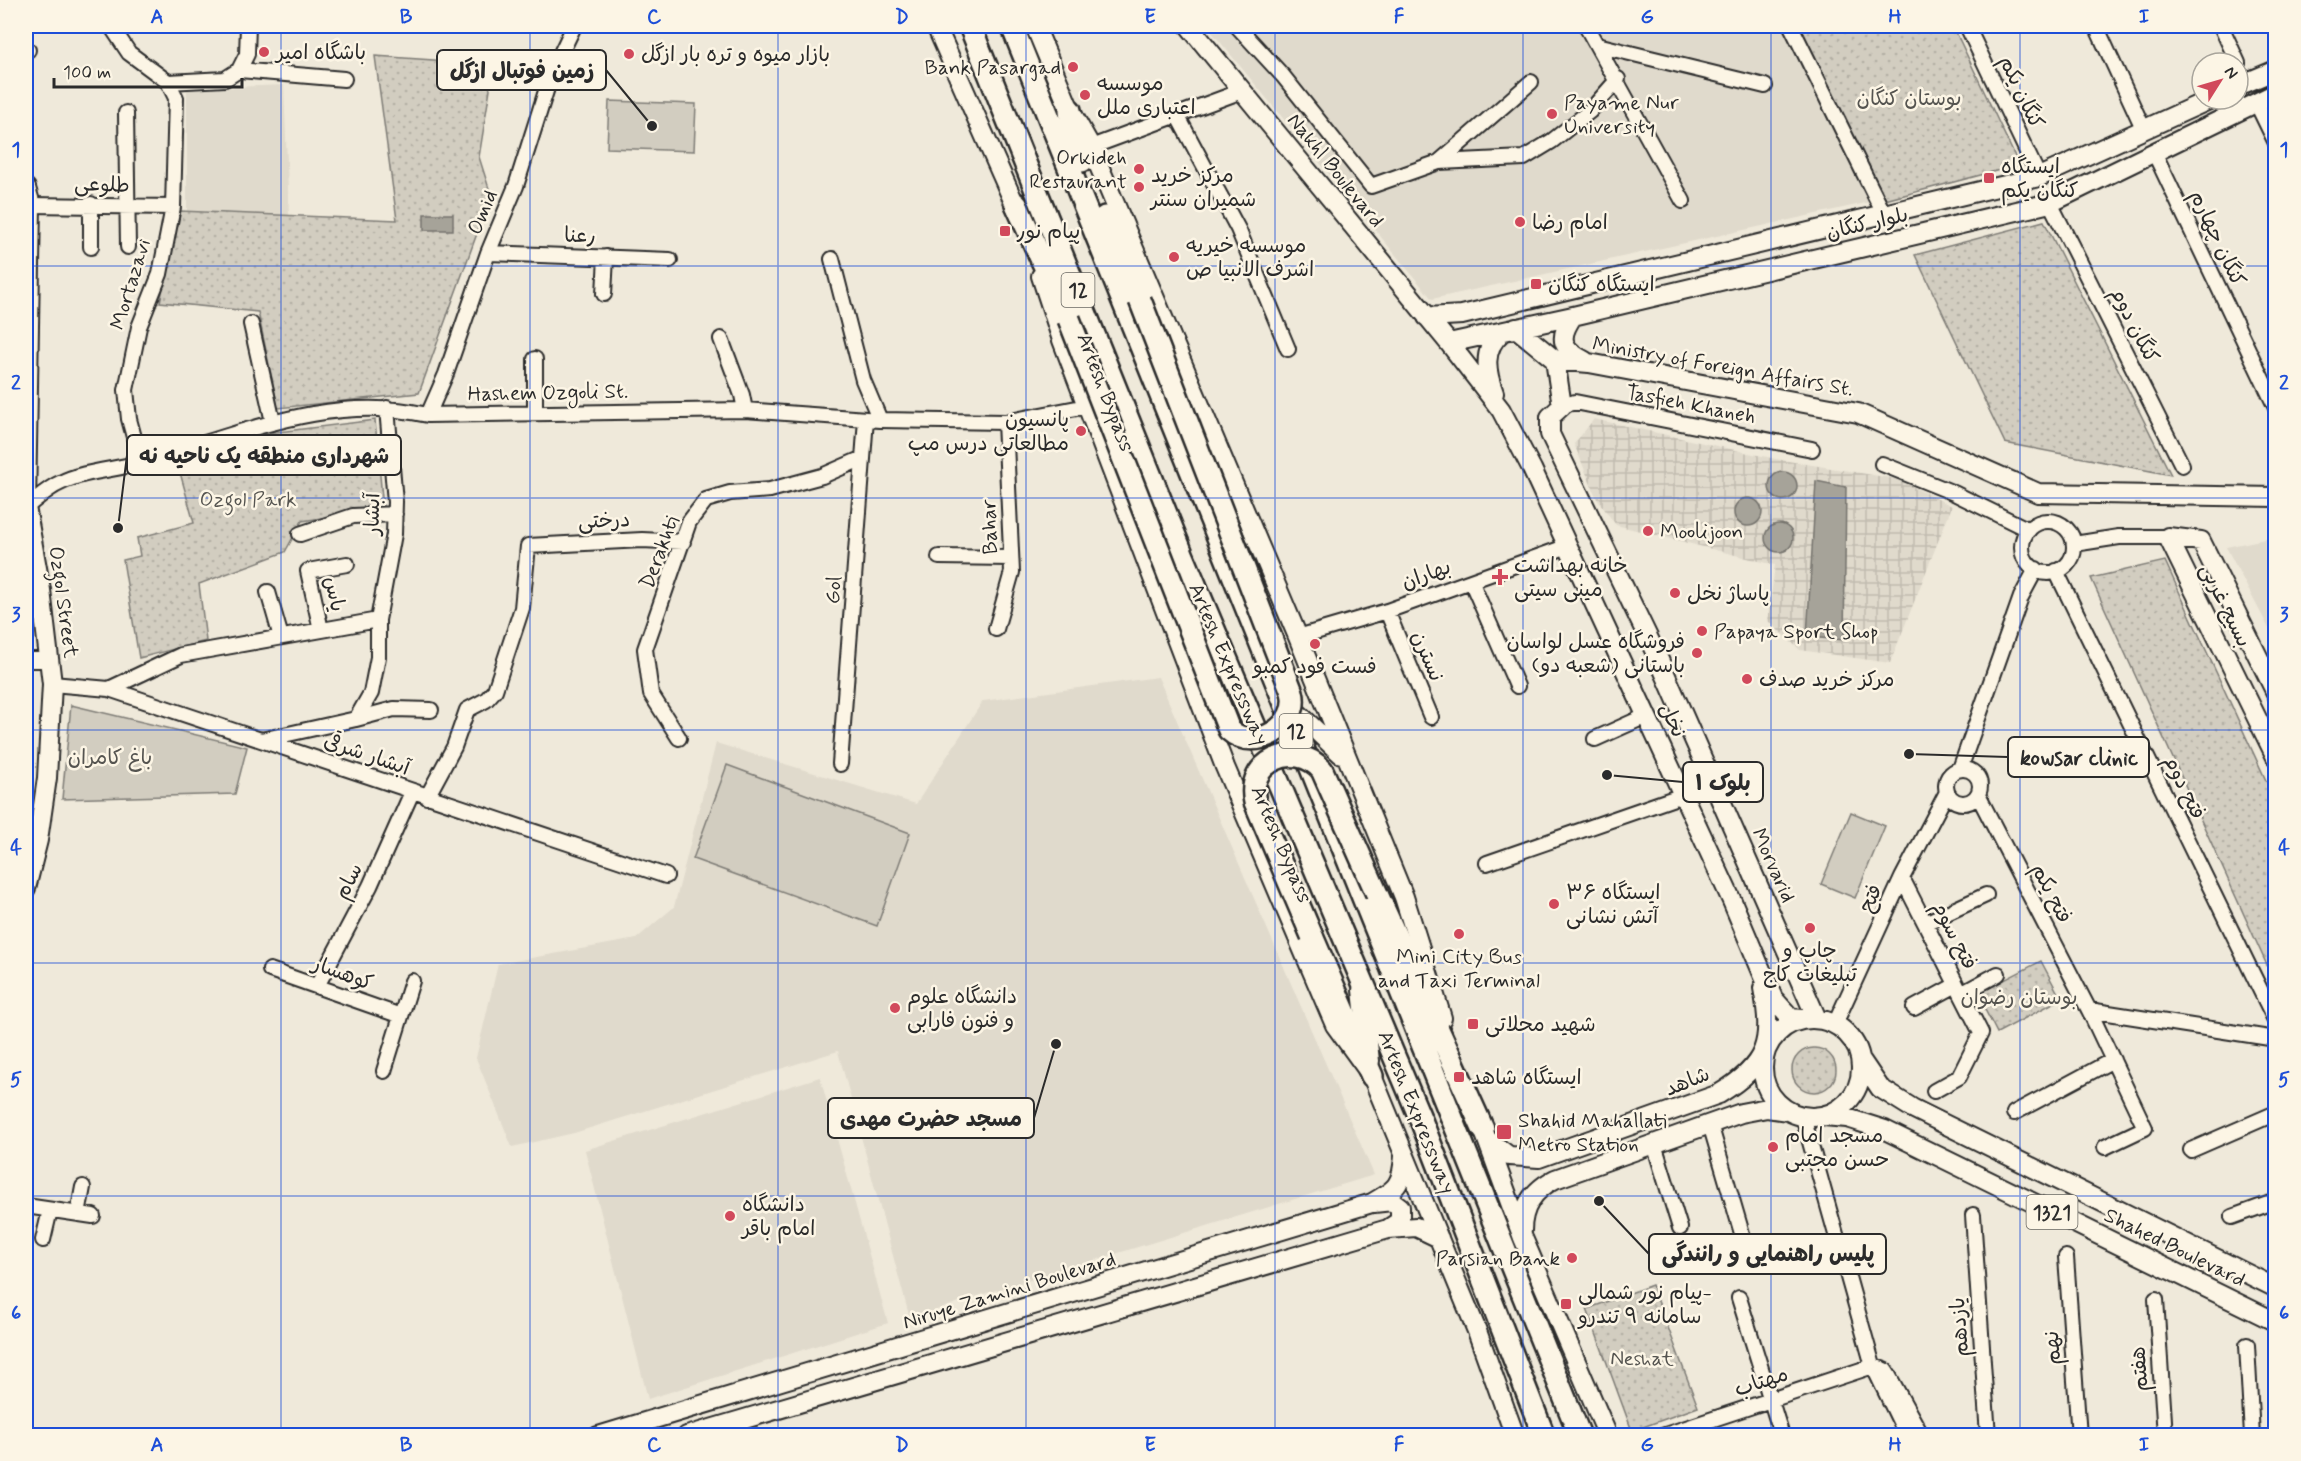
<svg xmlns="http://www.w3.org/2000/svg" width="2301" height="1461" font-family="Mynerve,'Playpen Sans Arabic',sans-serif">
<defs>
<pattern id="industrial-grid" width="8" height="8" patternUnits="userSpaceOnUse" patternTransform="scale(1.5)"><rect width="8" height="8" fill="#e0dacc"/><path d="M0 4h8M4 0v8" fill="none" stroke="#c0bbaf"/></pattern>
<pattern id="grass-dots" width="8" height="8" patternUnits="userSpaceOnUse" patternTransform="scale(1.5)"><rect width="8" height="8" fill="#d2cdc0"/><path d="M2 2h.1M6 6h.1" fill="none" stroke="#b4b0a5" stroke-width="1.8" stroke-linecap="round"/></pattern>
</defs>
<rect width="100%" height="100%" fill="#efe9da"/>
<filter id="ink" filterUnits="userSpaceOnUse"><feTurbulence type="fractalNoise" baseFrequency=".0167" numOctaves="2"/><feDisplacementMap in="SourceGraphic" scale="12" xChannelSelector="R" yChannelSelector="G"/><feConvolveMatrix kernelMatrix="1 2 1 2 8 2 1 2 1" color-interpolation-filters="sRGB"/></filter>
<g filter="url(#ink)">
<path fill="#e0dacc" d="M 1207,26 L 1782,26 L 1870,202 L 1432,299 Z
M 284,85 L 289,216 L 187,211 L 187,89 Z
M 2275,537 L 2276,537 L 2275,640 L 2226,547 Z
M 1158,677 L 1374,1175 L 977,1296 L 910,1319 L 838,1051 L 574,1133 L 512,1147 L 476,1058 L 498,964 L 636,939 L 674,907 L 716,743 L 916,804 L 983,701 Z
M 820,1077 L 888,1323 L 648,1399 L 585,1150 Z"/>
<path fill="url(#industrial-grid)" d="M 1594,419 L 1776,459 L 1897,479 L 1952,506 L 1890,663 L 1800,650 L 1768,621 L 1775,565 L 1616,525 L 1597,499 L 1574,444 Z"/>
<path fill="url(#grass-dots)" stroke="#7e7c76" stroke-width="1.5" d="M 1796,26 L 1953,26 L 2019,165 L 1881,201 Z
M 375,56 L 477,63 L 490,89 L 479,157 L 491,195 L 419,393 L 278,408 L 258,312 L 160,302 L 180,211 L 397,220 Z
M 2044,221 L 2171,475 L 2005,443 L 1915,255 Z
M 375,420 L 383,509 L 302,521 L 285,552 L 199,584 L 206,641 L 139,658 L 123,560 L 140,556 L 137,538 L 194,523 L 176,458 L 254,435 Z
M 2165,561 L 2275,800 L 2275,983 L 2091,578 Z
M 2041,961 L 2061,999 L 1997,1033 L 1977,994 Z
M1792 1070a22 22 0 1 1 44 0a22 22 0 1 1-44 0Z
M 1652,1285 L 1698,1407 L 1632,1431 L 1587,1309 Z"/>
<path fill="#d2cdc0" stroke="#7e7c76" stroke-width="1.5" d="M 609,101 L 696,104 L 694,151 L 607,148 Z
M 71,705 L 247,747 L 235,794 L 62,799 Z
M 727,765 L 910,833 L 877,926 L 693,859 Z
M 1851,812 L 1885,826 L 1855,898 L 1821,884 Z"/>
<path fill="#a6a399" stroke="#75736d" stroke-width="1.5" d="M 424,214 L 453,214 L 453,230 L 424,230 Z
M1769 486a14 14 0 1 1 28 0a14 14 0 1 1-28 0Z
M 1816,481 L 1846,487 L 1844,640 L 1807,637 Z
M1734 512a14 14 0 1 1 28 0a14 14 0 1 1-28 0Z
M1765 538a14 14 0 1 1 28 0a14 14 0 1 1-28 0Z"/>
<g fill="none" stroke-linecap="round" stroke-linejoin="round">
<g stroke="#2b2b2b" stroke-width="18">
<path id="minor" d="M 111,26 L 129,53 L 168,82
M 1237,26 L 1283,76 L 1371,186 L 1439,162 L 1524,158 L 1552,141 L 1590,111 L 1618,79
M 1586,26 L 1683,201
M 1791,26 L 1885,216
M 1967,26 L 2039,177
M 2096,26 L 2144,130
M 2221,26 L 2238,63
M 1597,45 L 1765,86
M 26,50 L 28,50
M 239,70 L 247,54 L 248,26
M 168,82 L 225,79 L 239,70 L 344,79
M 2256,102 L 2276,143
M 126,113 L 128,247
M 1177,115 L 1238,229 L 1288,349
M 1091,147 L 1242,91
M 2154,152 L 2276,408
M 1439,162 L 1531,82
M 2050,203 L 2182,465
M 91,204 L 91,247
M 31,205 L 173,207
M 488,253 L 670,260
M 832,259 L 863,380 L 880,420
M 604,294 L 606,257
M 251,324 L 273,422
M 721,339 L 742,395 L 745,410
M 535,359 L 535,413
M 1562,406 L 1575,402 L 1812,449
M 428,415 L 446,374 L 488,253 L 516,186 L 552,72 L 574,26
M 141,463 L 129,419 L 126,390 L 139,327 L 160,274 L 173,207 L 176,98 L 168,82
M 1882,464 L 1954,493 L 2029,530
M 26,507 C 37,499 48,488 60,483 C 84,471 114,470 139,463 C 235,437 326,392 428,415 L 745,410 L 880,420 L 1005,422 L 1087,406
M2022 547a26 26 0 1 1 52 0a26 26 0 1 1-52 0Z
M 300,534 L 353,516 L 395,514
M 2074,544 L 2119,537 L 2168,537
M 939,557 L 1011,558
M 2056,571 L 2276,1022
M 1471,581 L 1517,686
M 268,592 L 281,637
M 1387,611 L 1431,717
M 996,629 L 1012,572 L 1005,422
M 321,630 L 308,571 L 347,564
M 1298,637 L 1387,611 L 1568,546
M 26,660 L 50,660
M 52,684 L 109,689 L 666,876
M 109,689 L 181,655 L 378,620
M 356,719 L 394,709 L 431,710
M 679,738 L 651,694 L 645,649 L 689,522 L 706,500 L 730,493 L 770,490 L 822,476 L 863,458
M 1595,739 L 1646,716
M 261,740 L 356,719 L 371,693 L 378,657 L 378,620 L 394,534 L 395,502 L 387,408
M 840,764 L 866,419
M1946 786a17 17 0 1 1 34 0a17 17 0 1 1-34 0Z
M 1960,769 L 2021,597 L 2036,569
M 1978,795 L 2089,1010 L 2145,1128 L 2105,1147
M 427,797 L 454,747 L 467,710 L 486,700 L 495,690 L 522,608 L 528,546 L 642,540 L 683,542
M 1487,863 L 1683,795
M 1902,878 L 1981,1033 L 1959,1077 L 1934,1091
M 1925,923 L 1986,895
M 270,970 L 401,1016
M 317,986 L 370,886 L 412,792
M 1961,994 L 1998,974
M 1914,1008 L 1956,985
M 2089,1010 L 2276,1039
M 1835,1024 L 1902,878 L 1947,792
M 384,1071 L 412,981
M 2014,1113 L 2113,1060
M 1803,1117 L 1873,1366 L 1907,1436
M 1710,1124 L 1748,1254
M 1654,1144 L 1680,1228
M 2191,1150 L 2276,1113
M 26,1206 L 93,1216
M 78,1214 L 83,1187
M 1973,1215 L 1988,1436
M 2232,1217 L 2276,1201
M 43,1240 L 50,1210
M 2066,1257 L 2079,1436
M 1739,1298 L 1782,1436
M 2156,1299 L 2165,1436
M 2247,1345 L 2252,1436
M 1873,1366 L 1885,1370 L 1889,1376 L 1922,1436
M 1662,1436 L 1873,1366"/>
</g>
<g stroke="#2b2b2b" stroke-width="22">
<path id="major" d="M 936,26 L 1020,216
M 1035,26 L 1070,110 L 1091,147 L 1298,637 L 1404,897 L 1442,1018
M 1189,26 L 1449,343 L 1501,410 L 1532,469 L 1641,704 L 1732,901 L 1773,998 L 1791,1018 L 1802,1019
M 2238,86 L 2276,70
M 26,188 L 31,205 L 26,507 L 41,590 L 52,684 L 47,778 L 38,840 L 26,888
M 1041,276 L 1062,340 L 1225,767 L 1335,1025 L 1372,1076 L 1477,1331 L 1515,1436
M 1573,316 C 1557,339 1562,349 1585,361
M 1427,317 L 1462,315 L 2039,177 L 2211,99
M 1516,328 L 1555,360 L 1589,363 L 1858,413 L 2038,493 L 2276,497
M 1449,343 L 1573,316 L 2050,203 L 2276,93
M 1555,360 L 1562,406 L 1550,417 L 1550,434 L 1659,660 L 1817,1019
M 1494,393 C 1486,372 1482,349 1501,333
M 2168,537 L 2276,757
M 2168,537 L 2201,541 L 2276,693
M 1285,701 L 1341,754
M 1362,990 L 1370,1061
M1763 1068a49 49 0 1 1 98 0a49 49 0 1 1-98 0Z
M 1861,1060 L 1880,1088 L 1912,1108 L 2276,1288
M 1824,1116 L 1847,1118 L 1885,1130 L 2276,1322
M 1479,1118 L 1523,1238 L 1608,1436
M 1489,1141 L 1509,1156 L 1539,1158 L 1719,1094 C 1768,1064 1773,1042 1763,988
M 1374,1203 L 1392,1201 L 1400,1207 L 1400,1221 L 1388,1229
M 1522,1231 C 1522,1207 1533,1190 1555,1179 L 1741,1113 L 1767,1108 L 1788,1111
M 598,1436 L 1372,1203 C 1397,1189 1402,1185 1404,1156
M 687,1436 L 1388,1229 L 1416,1227 L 1439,1238"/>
</g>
<g stroke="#2b2b2b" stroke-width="26">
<path id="highway" d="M 970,26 L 1183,556 L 1421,1120 L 1544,1436
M 1012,26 L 1580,1436
M 1070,110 L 1073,138 L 1082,161
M 1016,204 L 1069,319
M 1105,217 L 1140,300
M 1377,894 L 1483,1129
M 1312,936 L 1372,1076"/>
</g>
<use href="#minor" stroke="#fcf5e5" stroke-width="14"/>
<use href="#major" stroke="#fcf5e5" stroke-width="18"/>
<use href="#highway" stroke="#fcf5e5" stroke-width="21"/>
<g stroke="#2b2b2b" stroke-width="26" stroke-linecap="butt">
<path id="highway-bridge" d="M 1069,319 L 1229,730 C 1255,754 1301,725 1292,692 L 1140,300
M 1312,936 L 1255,802 C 1245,762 1295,739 1322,770 L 1377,894"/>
</g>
<use href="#highway-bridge" stroke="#fcf5e5" stroke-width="21"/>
</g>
</g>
<path fill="none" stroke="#1d4ed8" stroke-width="1.5" stroke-opacity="0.55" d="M 281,26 L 281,1436M 530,26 L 530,1436M 778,26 L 778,1436M 1026,26 L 1026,1436M 1275,26 L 1275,1436M 1523,26 L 1523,1436M 1771,26 L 1771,1436M 2020,26 L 2020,1436M 26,266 L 2276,266M 26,498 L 2276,498M 26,730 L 2276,730M 26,963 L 2276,963M 26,1196 L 2276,1196"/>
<g fill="#d1495b" stroke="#fcf5e5" stroke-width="2">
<circle cx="264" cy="52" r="6"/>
<circle cx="629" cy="54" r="6"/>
<circle cx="1073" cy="67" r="6"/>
<circle cx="1085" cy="95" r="6"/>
<circle cx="1552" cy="114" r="6"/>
<circle cx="1139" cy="169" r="6"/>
<rect x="1983" y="172" width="12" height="12" rx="3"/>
<circle cx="1139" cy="187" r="6"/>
<circle cx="1520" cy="222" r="6"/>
<rect x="999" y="225" width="12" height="12" rx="3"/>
<circle cx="1174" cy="257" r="6"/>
<rect x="1530" y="278" width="12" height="12" rx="3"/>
<circle cx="1081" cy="431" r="6"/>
<circle cx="1648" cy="531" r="6"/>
<path d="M1497 568h6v6h6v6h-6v6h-6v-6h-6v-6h6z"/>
<circle cx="1675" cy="593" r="6"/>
<circle cx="1702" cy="631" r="6"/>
<circle cx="1315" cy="644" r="6"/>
<circle cx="1697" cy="653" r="6"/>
<circle cx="1747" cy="679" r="6"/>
<circle cx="1554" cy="904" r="6"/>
<circle cx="1810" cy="928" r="6"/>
<circle cx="1459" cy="934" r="6"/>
<circle cx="895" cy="1008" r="6"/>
<rect x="1467" y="1018" width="12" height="12" rx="3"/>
<rect x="1453" y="1071" width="12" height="12" rx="3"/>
<rect x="1496" y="1124" width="16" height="16" rx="3"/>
<circle cx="1773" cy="1147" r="6"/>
<circle cx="730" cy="1216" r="6"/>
<circle cx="1572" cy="1258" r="6"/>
<rect x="1560" y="1298" width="12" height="12" rx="3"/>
</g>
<g text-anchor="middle" stroke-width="5" stroke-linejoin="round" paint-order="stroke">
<g fill="#fcf5e5" stroke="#6a6863" stroke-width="1.5">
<rect x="1061.5" y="273" width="33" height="34" rx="4.5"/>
<rect x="1279.5" y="714" width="33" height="34" rx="4.5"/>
<rect x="2026.5" y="1195" width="51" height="34" rx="4.5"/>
</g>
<g font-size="20" font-weight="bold" fill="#2b2b2b">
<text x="1078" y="297">12</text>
<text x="1296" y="738">12</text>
<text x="2052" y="1219">1321</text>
</g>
<g font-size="21" fill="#2b2b2b" stroke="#fcf5e5" text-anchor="start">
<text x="276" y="59">باشگاه امیر</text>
<text x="641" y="61">بازار میوه و تره بار ازگل</text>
<text x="1061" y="74" text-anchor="end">Bank Pasargad</text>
<text x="1097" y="90">موسسه<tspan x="1097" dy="24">اعتباری ملل</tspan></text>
<text x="1564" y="109">Payame Nur<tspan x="1564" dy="24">University</tspan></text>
<text x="1127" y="164" text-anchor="end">Orkideh<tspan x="1127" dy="24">Restaurant</tspan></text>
<text x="2001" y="173">ایستگاه<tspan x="2001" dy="24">کنگان یکم</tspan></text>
<text x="1151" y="182">مرکز خرید<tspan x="1151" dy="24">شمیران سنتر</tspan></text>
<text x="1532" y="229">امام رضا</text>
<text x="1017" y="238">پیام نور</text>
<text x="1186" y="252">موسسه خیریه<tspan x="1186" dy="24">اشرف الانبیا ص</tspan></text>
<text x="1548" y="291">ایستگاه کنگان</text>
<text x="1069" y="426" text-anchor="end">پانسیون<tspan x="1069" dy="24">مطالعاتی درس مپ</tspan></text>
<text x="1660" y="538">Moolijoon</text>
<text x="1514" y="572">خانه بهداشت<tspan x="1514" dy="24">مینی سیتی</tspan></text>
<text x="1687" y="600">پاساژ نخل</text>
<text x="1714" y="638">Papaya Sport Shop</text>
<text x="1685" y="648" text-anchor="end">فروشگاه عسل لواسان<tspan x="1685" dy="24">باستانی (شعبه دو)</tspan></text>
<text x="1315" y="673" text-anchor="middle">فست فود کمبو</text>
<text x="1759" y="686">مرکز خرید صدف</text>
<text x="1566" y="899">ایستگاه ۳۶<tspan x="1566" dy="24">آتش نشانی</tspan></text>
<text x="1810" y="957" text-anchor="middle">چاپ و<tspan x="1810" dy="24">تبلیغات کاج</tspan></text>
<text x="1459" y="963" text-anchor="middle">Mini City Bus<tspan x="1459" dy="24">and Taxi Terminal</tspan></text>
<text x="907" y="1003">دانشگاه علوم<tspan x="907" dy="24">و فنون فارابی</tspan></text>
<text x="1485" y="1031">شهید محلاتی</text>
<text x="1471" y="1084">ایستگاه شاهد</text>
<text x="1518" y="1127">Shahid Mahallati<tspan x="1518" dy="24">Metro Station</tspan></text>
<text x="1785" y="1142">مسجد امام<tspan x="1785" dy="24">حسن مجتبی</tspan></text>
<text x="742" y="1211">دانشگاه<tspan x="742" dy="24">امام باقر</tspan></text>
<text x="1560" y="1265" text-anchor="end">Parsian Bank</text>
<text x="1578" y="1299">پیام نور شمالی-<tspan x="1578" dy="24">سامانه ۹ تندرو</tspan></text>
</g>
<g font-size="21" fill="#2b2b2b" stroke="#fcf5e5">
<text transform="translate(2022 92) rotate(65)" y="7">کنگان یکم</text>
<text transform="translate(1336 170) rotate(51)" y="7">Nakhl Boulevard</text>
<text transform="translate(102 184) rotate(2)" y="7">طلوعی</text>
<text transform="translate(482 212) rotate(-67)" y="7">Omid</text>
<text transform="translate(1867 223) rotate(-13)" y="7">بلوار کنگان</text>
<text transform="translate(580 235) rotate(2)" y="7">رعنا</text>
<text transform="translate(2218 238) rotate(65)" y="7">کنگان چهارم</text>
<text transform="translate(130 284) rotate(-73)" y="7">Mortazavi</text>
<text transform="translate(2135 325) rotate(63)" y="7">کنگان دوم</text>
<text transform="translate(1723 366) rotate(10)" y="7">Ministry of Foreign Affairs St.</text>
<text transform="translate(548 392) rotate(-1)" y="7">Hashem Ozgoli St.</text>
<text transform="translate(1106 392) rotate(69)" y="7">Artesh Bypass</text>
<text transform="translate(1691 404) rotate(11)" y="7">Tasfieh Khaneh</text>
<text transform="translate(372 514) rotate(-89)" y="7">آبشار</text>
<text transform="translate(604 520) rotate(-2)" y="7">درختی</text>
<text transform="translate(989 527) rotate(-92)" y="7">Bahar</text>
<text transform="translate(659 552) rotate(-69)" y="7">Derakhti</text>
<text transform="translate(1426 574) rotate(-20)" y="7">بهاران</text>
<text transform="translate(833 590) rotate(-86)" y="7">Gol</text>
<text transform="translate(335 594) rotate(78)" y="7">یاس</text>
<text transform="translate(64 602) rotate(82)" y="7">Ozgol Street</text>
<text transform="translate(2226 605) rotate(64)" y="7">بسیج غربی</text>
<text transform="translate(1428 656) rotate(67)" y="7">نسترن</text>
<text transform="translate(1229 664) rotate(67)" y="7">Artesh Expressway</text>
<text transform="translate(1673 720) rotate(65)" y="7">نخل</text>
<text transform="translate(367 754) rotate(19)" y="7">آبشار شرقی</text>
<text transform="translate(2185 787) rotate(64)" y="7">فتح دوم</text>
<text transform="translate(1282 844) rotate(67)" y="7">Artesh Bypass</text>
<text transform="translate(1774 865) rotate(66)" y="7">Morvarid</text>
<text transform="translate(348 881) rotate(-63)" y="7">سام</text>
<text transform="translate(2052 893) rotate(63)" y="7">فتح یکم</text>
<text transform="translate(1870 898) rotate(-65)" y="7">فتح</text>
<text transform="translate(1955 935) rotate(63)" y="7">فتح سوم</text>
<text transform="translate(343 973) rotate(20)" y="7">کوهسار</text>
<text transform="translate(1687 1081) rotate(-22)" y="7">شاهد</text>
<text transform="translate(1417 1112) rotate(68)" y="7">Artesh Expressway</text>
<text transform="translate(2175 1247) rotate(26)" y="7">Shahed Boulevard</text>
<text transform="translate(1009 1290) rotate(-17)" y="7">Niruye Zamini Boulevard</text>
<text transform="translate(1959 1327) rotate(-94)" y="7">یازدهم</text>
<text transform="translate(2052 1348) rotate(-94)" y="7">نهم</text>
<text transform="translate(2139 1369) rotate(-94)" y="7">هفتم</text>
<text transform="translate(1761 1381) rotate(-18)" y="7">مهتاب</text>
</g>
<g font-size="21" fill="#555450" stroke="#fcf5e5">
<text x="1909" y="105">بوستان کنگان</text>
<text x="248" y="506">Ozgol Park</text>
<text x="110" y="764">باغ کامران</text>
<text x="2019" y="1004">بوستان رضوان</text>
<text x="1642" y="1365">Neshat</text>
</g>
</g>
<path fill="none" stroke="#2b2b2b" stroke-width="2" d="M652 126L606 70M118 528L127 455M1909 754L2008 757M1607 775L1683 782M1056 1044L1034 1118M1599 1201L1649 1254"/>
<g fill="#2b2b2b" stroke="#fcf5e5" stroke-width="2">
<circle cx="652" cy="126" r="6"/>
<circle cx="118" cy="528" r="6"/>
<circle cx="1909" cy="754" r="6"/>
<circle cx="1607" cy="775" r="6"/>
<circle cx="1056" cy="1044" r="6"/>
<circle cx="1599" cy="1201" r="6"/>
</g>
<g fill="#fcf5e5" stroke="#2b2b2b" stroke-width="2">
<rect x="437" y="50" width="169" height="40" rx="6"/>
<rect x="127" y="435" width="274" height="40" rx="6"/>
<rect x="2008" y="737" width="141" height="40" rx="6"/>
<rect x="1683" y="762" width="80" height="40" rx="6"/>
<rect x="828" y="1098" width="206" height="40" rx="6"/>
<rect x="1649" y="1234" width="237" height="40" rx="6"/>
</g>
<g font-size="22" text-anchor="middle" font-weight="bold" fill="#2b2b2b">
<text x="522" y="78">زمین فوتبال ازگل</text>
<text x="264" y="463">شهرداری منطقه یک ناحیه نه</text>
<text x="2079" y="765">kowsar clinic</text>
<text x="1723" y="790">۱ بلوک</text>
<text x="931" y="1126">مسجد حضرت مهدی</text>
<text x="1768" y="1261">پلیس راهنمایی و رانندگی</text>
</g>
<rect width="2301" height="1461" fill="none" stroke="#fcf5e5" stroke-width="66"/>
<g transform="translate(2220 81) rotate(53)"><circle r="28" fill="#fcf5e5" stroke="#a8a49b" stroke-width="1.5"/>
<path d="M0-4.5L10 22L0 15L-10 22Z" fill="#d1495b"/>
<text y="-9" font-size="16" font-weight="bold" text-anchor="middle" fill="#2b2b2b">N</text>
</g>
<path d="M54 78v9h188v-9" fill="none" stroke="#2b2b2b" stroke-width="3"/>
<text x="63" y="78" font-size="18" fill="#2b2b2b" stroke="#fcf5e5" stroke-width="4.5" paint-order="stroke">100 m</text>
<rect x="33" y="33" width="2235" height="1395" fill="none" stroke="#1d4ed8" stroke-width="2"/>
<g font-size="20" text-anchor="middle" font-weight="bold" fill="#1d4ed8">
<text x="157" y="23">A</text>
<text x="406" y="23">B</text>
<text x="654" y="23">C</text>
<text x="902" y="23">D</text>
<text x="1150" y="23">E</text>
<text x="1399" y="23">F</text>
<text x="1647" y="23">G</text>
<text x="1895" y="23">H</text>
<text x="2144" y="23">I</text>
<text x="16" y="156">1</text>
<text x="2284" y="156">1</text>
<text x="16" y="389">2</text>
<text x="2284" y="389">2</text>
<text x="16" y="621">3</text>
<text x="2284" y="621">3</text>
<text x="16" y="854">4</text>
<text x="2284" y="854">4</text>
<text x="16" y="1086">5</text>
<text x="2284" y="1086">5</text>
<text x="16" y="1319">6</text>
<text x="2284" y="1319">6</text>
<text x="157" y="1451">A</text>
<text x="406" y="1451">B</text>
<text x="654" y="1451">C</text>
<text x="902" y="1451">D</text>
<text x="1150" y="1451">E</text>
<text x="1399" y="1451">F</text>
<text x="1647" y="1451">G</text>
<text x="1895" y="1451">H</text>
<text x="2144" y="1451">I</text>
</g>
</svg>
